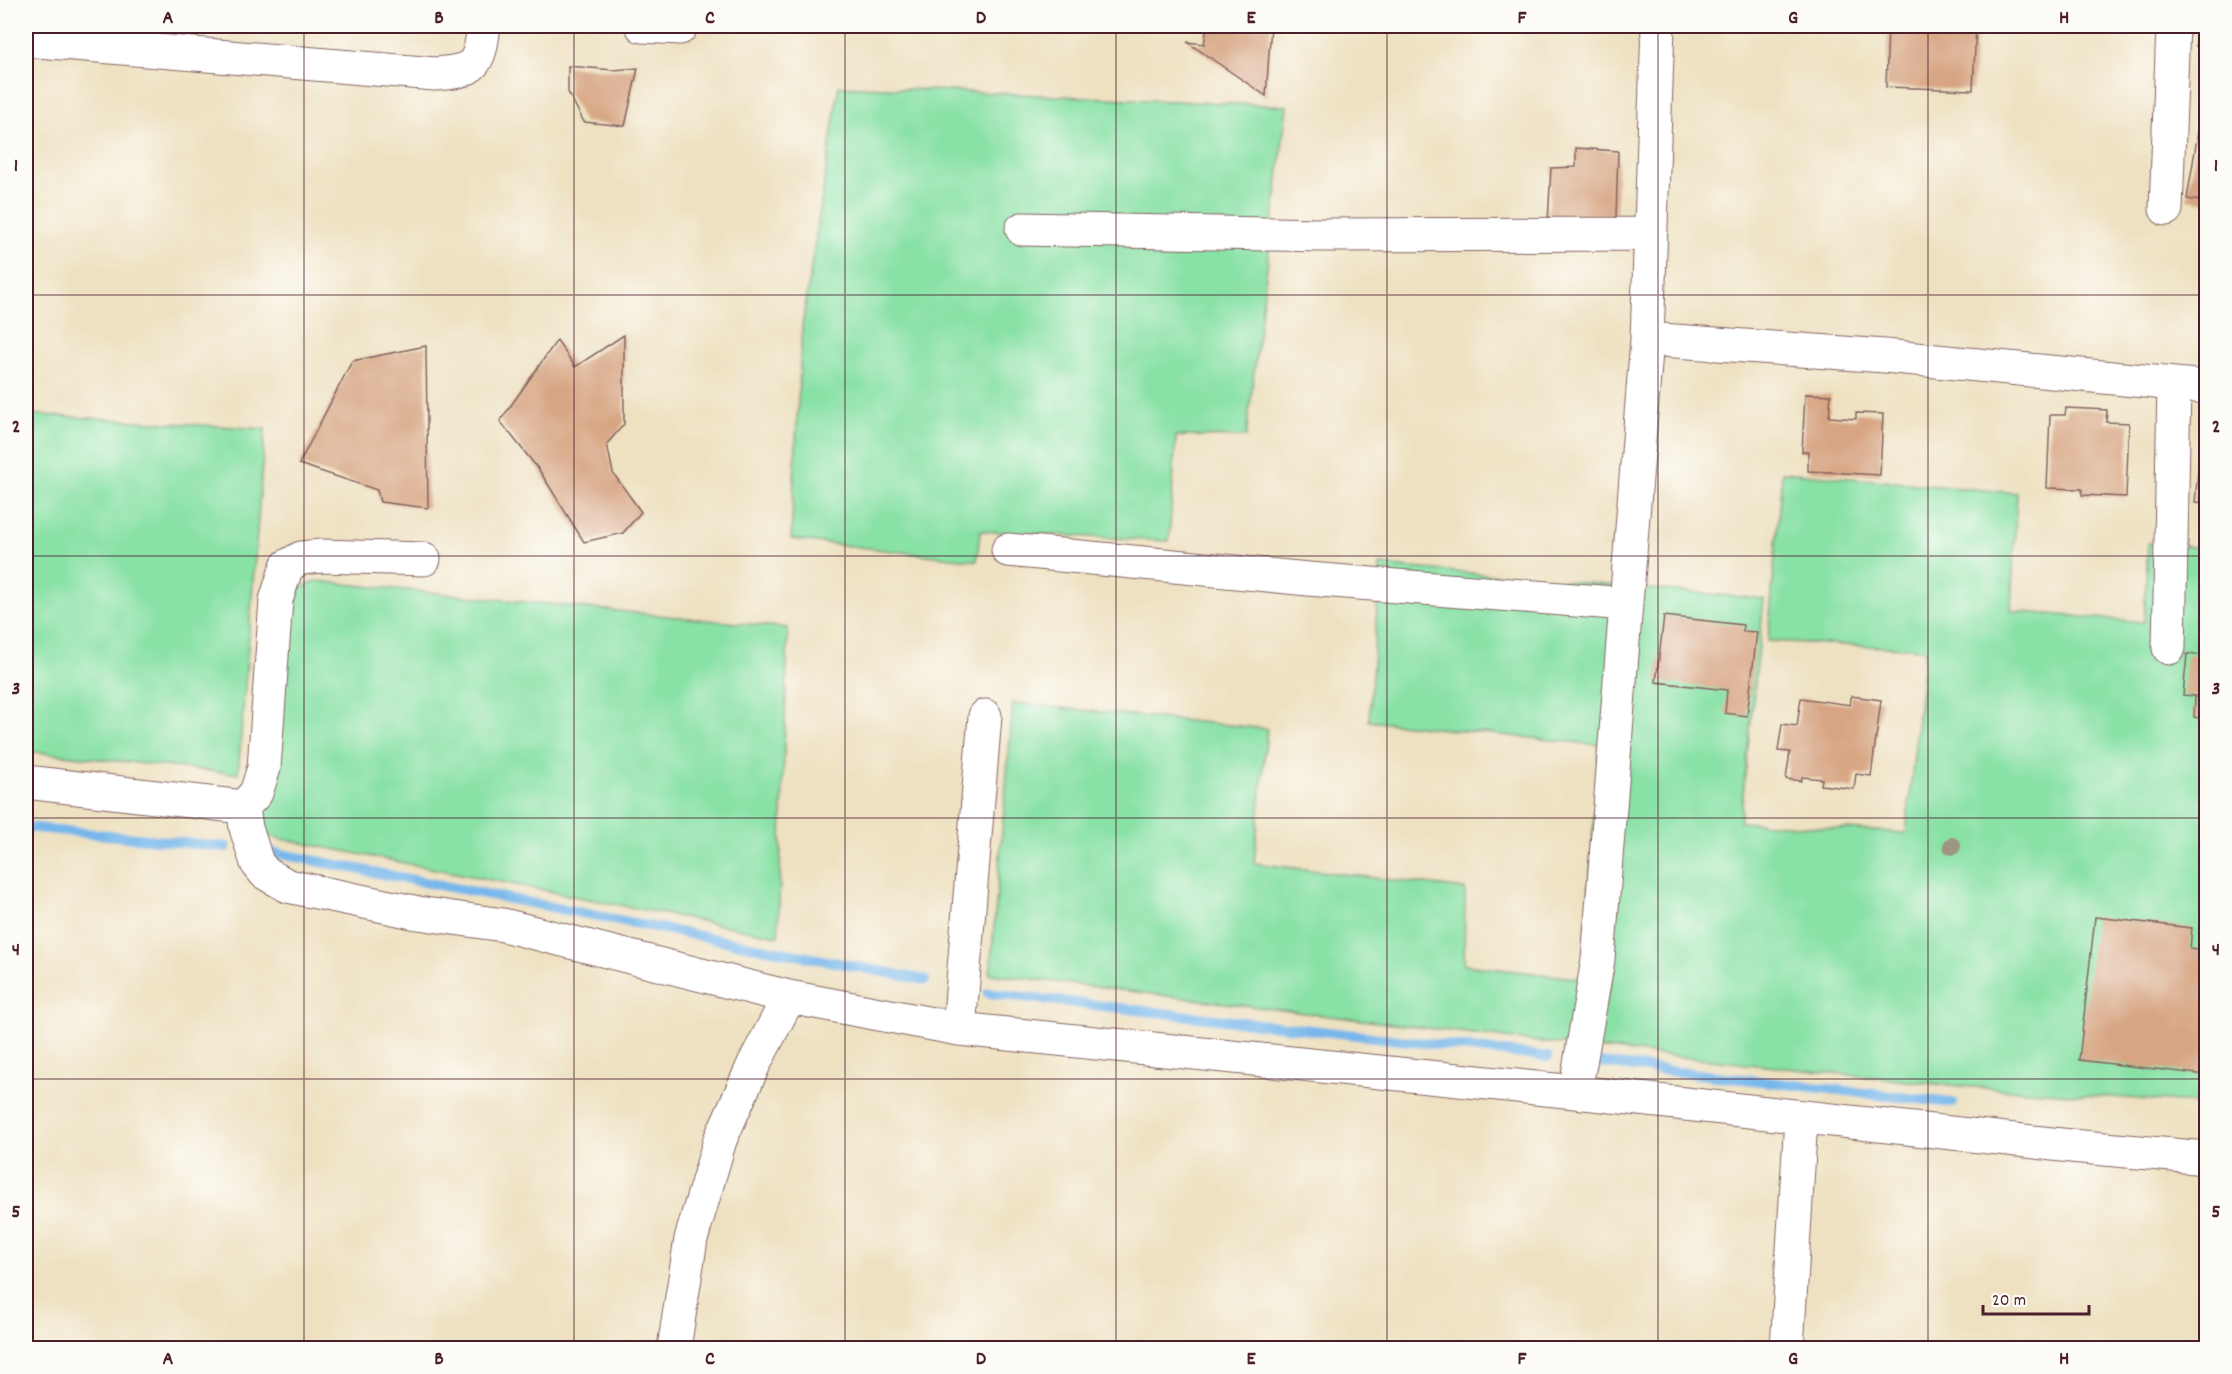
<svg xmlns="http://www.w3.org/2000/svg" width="2232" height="1374" font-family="Dekko,sans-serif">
<rect width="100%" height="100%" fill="#fdfcf7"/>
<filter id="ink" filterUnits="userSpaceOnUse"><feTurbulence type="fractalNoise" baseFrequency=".0167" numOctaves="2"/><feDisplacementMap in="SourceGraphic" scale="12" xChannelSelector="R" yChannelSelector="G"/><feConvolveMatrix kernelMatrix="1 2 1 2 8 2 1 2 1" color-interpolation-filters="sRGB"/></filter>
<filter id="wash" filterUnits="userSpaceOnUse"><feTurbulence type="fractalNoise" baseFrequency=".008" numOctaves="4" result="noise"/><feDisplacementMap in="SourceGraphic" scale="24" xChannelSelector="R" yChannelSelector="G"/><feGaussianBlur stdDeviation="1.35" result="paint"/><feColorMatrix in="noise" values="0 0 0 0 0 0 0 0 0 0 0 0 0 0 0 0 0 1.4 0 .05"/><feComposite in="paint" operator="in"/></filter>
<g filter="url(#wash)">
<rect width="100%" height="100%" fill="#eee1c1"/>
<path fill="#88e1a5" stroke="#698068" stroke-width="1.5" d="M 839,86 L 1287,106 L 1246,437 L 1176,436 L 1169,541 L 980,531 L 977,561 L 791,539 L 802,327 Z
M 26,414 L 265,429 L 238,774 L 26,751 Z
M 1782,472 L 2017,493 L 2011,611 L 2144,622 L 2148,543 L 2206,548 L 2206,1104 L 1946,1085 L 1531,1041 L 990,974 L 1013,703 L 1267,729 L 1254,863 L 1465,889 L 1464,965 L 1583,979 L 1599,745 L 1369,721 L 1380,565 L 1764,599 L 1740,822 L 1906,833 L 1925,649 L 1768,641 Z
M 315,581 L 788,628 L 778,936 L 261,835 L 286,610 L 292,593 Z"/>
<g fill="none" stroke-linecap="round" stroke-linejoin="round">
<path stroke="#77b7eb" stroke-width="10" d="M 26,827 L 226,847
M 265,851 L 925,980
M 988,993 L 1548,1057
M 1583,1061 L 1953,1103"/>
</g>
<g id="blocks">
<path fill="#d7a583" d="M 1207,26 L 1271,26 L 1266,96 L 1187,42 L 1204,44 Z
M 1888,26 L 1976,26 L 1973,90 L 1886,87 Z
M 2197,26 L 2206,26 L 2206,47 L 2196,46 Z
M 568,66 L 613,70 L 638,68 L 625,126 L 584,122 L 568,92 Z
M 2205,90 L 2206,90 L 2206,202 L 2187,199 Z
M 1576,148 L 1618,151 L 1616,218 L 1548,222 L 1551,168 L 1576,167 Z
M 624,335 L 624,424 L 607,444 L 613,473 L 641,512 L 623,533 L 584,542 L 539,470 L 500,421 L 557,340 L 575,367 Z
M 426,346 L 428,508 L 380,502 L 377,490 L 299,464 L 352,361 Z
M 1805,394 L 1831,395 L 1829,417 L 1856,419 L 1856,413 L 1883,414 L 1880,475 L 1808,471 L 1808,452 L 1802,452 Z
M 2066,408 L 2107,410 L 2106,422 L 2129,423 L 2126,497 L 2082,495 L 2082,489 L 2047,488 L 2050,415 L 2065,415 Z
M 2201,441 L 2206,441 L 2206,503 L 2195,502 Z
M 1664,616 L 1743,625 L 1743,631 L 1757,632 L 1747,716 L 1725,713 L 1727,690 L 1656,682 Z
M 2187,654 L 2206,656 L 2206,719 L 2194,717 L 2195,696 L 2183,695 Z
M 1851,696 L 1881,700 L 1871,776 L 1856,774 L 1854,789 L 1821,785 L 1822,779 L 1802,777 L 1801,781 L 1786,779 L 1790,752 L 1778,751 L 1782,724 L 1797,726 L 1801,698 L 1850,705 Z
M 2095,917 L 2192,928 L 2190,949 L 2206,951 L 2206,1075 L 2079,1060 Z"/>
</g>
</g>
<g filter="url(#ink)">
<use href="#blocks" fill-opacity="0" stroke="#836360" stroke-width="1.5"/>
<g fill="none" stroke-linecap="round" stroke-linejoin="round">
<g stroke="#836360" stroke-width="35">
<path id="minor" d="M 642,26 L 680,28
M 26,40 L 435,74 C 476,71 479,65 484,26
M 2166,209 L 2173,26
M 1022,229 L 1320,235 L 1650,234
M 1647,339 L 1885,356 L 2206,387
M 1008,550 L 1308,579 L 1626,604
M 424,559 L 321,556 L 301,558 L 287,566 L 276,600 L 264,768 L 256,793 L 243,807 L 246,828 L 257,863 L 265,873 L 288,886 L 418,913 L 503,925 L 789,997 L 959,1029 L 1575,1092 L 2071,1146 L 2206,1158
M 2169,648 L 2174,384
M 26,782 L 243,807
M 959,1029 L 985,716
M 1575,1092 L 1598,960 L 1626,604 L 1647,339 L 1658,26
M 674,1348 L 691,1239 L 720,1140 L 754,1064 L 789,997
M 1787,1348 L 1801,1118"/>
</g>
<use href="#minor" stroke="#fff" stroke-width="33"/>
</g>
<circle fill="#9e9683" cx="1952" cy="846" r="9"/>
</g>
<path fill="none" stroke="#4a1f2b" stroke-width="1.5" stroke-opacity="0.55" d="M 304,26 L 304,1348M 574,26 L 574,1348M 845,26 L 845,1348M 1116,26 L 1116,1348M 1387,26 L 1387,1348M 1658,26 L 1658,1348M 1928,26 L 1928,1348M 26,295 L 2206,295M 26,556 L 2206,556M 26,818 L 2206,818M 26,1079 L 2206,1079"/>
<rect width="2232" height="1374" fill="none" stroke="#fdfcf7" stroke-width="66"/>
<path d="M1983 1305v9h106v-9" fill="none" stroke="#4a1f2b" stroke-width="3"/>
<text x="1992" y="1305" font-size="18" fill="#4a1f2b" stroke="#fdfcf7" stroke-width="4.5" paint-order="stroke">20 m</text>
<rect x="33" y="33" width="2166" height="1308" fill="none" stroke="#4a1f2b" stroke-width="2"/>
<g font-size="20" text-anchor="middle" font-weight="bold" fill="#4a1f2b">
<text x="168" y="23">A</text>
<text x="439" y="23">B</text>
<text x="710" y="23">C</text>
<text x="981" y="23">D</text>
<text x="1251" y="23">E</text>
<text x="1522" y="23">F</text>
<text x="1793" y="23">G</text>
<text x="2064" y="23">H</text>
<text x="16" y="171">1</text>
<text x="2216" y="171">1</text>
<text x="16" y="432">2</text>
<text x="2216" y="432">2</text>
<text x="16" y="694">3</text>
<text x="2216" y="694">3</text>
<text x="16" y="955">4</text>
<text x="2216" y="955">4</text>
<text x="16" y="1217">5</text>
<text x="2216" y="1217">5</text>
<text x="168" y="1364">A</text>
<text x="439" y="1364">B</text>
<text x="710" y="1364">C</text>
<text x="981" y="1364">D</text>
<text x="1251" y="1364">E</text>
<text x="1522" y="1364">F</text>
<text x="1793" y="1364">G</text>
<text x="2064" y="1364">H</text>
</g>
</svg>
